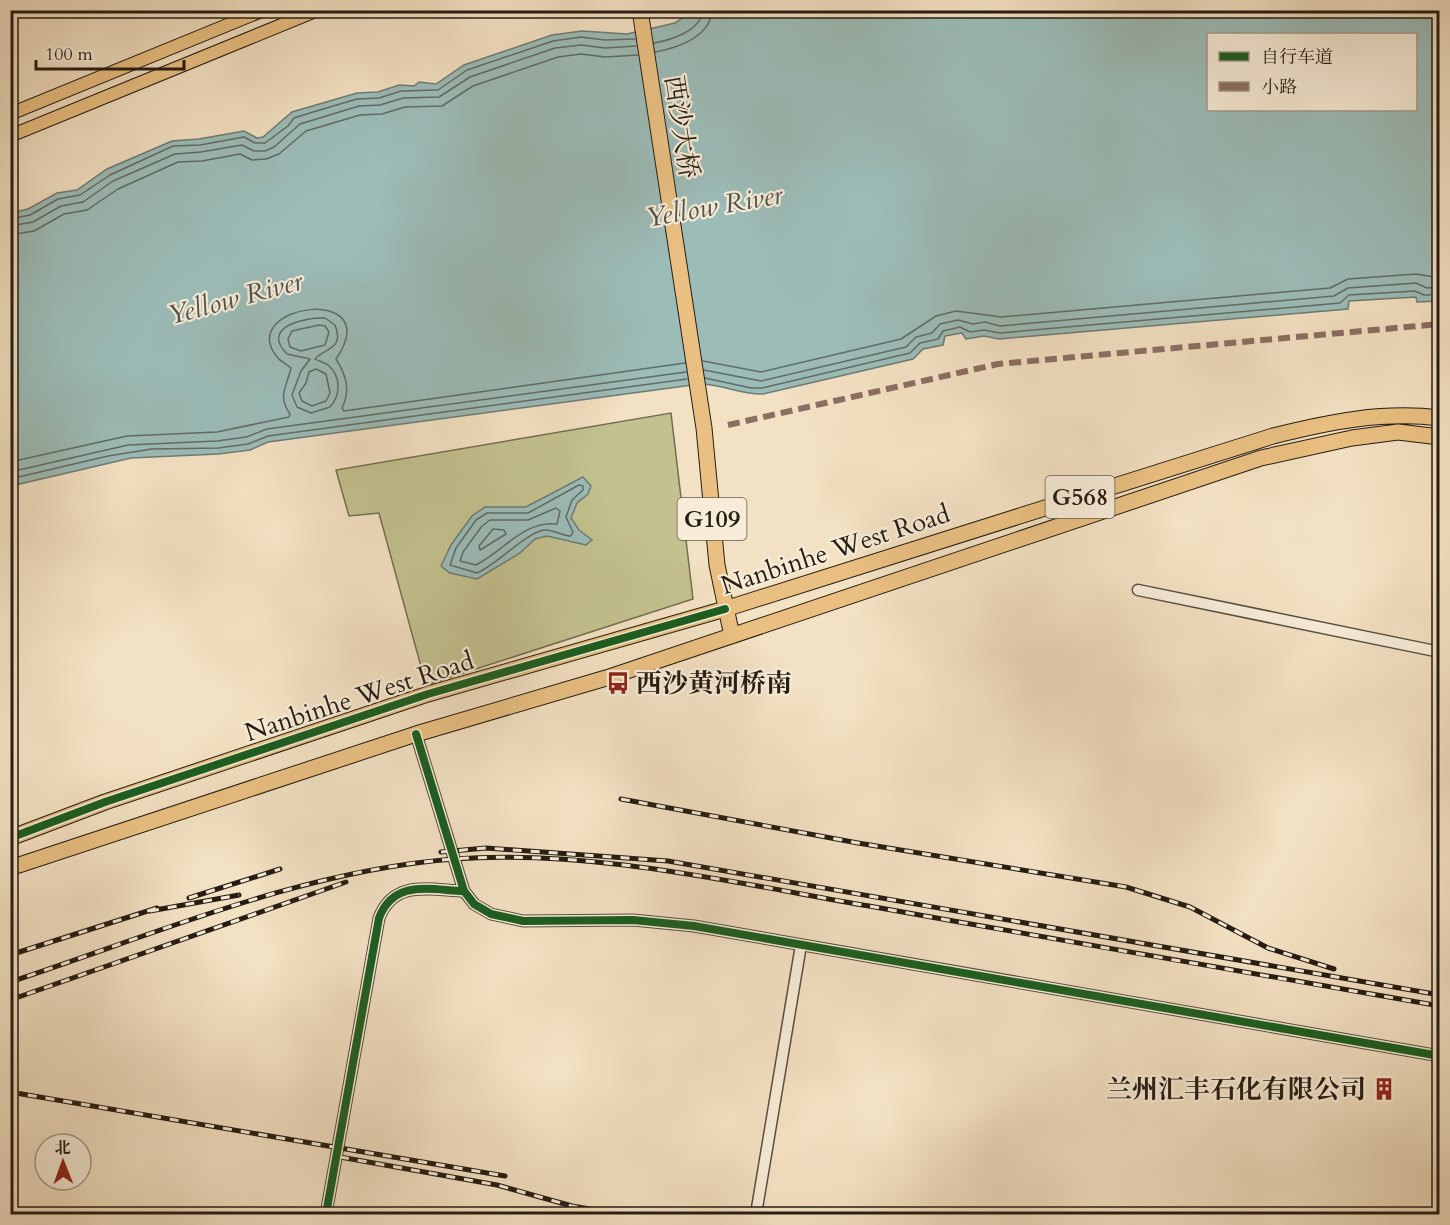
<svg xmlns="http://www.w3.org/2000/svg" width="1450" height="1225" font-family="Cardo,'Noto Serif SC',serif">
<rect width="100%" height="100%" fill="#f3e1c3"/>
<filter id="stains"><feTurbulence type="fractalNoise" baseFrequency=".00333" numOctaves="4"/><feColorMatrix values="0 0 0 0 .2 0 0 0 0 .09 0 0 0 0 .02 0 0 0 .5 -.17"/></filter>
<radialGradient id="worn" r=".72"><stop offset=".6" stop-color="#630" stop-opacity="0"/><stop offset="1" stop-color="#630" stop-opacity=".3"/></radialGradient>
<path fill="#c3c18f" stroke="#746e51" stroke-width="1.5" d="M 671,413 L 693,599 L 426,685 L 379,513 L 349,516 L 336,470 Z"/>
<path fill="#9cbcb8" stroke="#6c7c76" stroke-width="1.5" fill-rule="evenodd" d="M 692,11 L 1439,11 L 1439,301 L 1417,302 L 1416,297 L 1349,301 L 1348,309 L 999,339 L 984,336 L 966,339 L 962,333 L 945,336 L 943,345 L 923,349 L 913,359 L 763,394 C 741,395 722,384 700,384 L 268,442 L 250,450 L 218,454 L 131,458 L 11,486 L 10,213 L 28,209 L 57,193 L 77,190 L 107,169 L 172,141 L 199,139 L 244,131 L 257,138 L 263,137 L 292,112 L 357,93 L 378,92 L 399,85 L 414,86 L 419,82 L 436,84 L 464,65 L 552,35 L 582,31 L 627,34 L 675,23 ZM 1208,34 L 1416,34 L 1416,110 L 1208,110 Z
M 583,477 L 591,486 L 588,494 L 577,503 L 571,518 L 579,530 L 592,540 L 586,545 L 547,536 L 535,539 L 520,553 L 477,579 L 450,573 L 441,566 L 451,545 L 472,516 L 485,507 L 526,507 Z"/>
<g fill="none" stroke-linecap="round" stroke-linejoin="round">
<path stroke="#606c66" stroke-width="1.5" d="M 654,43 C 671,40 701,31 703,10
M 655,52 C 677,48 711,37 712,10
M 10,219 L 30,215 L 58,199 L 80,195 L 110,175 L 173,146 L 200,145 L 244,137 L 255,143 L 265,143 L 288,126 L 294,118 L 313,112 L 357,99 L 379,98 L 401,91 L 438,90 L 467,70 L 553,41 L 581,37 L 605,40 L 635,39
M 10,226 L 33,222 L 61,206 L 83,202 L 113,181 L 175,154 L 201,152 L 242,145 L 254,151 L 265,151 L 274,147 L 300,124 L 359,106 L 380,105 L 403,98 L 439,97 L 470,77 L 555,48 L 581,45 L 605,48 L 636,46
M 10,235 L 34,231 L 64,214 L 87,210 L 118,189 L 178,162 L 202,161 L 240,154 L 252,160 L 266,159 L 279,154 L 306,131 L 360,115 L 382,114 L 405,107 L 442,106 L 473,86 L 558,57 L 581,54 L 605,57 L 638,55
M 325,318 L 335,325 C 345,350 324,348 315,359 C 318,361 324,362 328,365 C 341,376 341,395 330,407 L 311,413 L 297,407 L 292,395 L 301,371 L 310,359 L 287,354 C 260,327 305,317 325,318 Z
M 319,325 L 325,326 L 329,332 L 325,345 L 301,351 L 290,347 L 288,339 L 292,331 Z
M 703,361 L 761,372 L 901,339 L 936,316 L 956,311 L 1001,317 L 1330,288 L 1348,279 L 1416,274 L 1440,278
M 316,369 L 326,374 L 330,393 L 326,401 L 312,406 L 302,401 L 299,393 L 306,383 L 309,372 Z
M 704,370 L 761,381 L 906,347 L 916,337 L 932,333 L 940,324 L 958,320 L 973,324 L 985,322 L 1000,326 L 1334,296 L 1348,288 L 1416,283 L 1427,288 L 1440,287
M 705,378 L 751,388 L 762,388 L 910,353 L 920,343 L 938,339 L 943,331 L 960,327 L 970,332 L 984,330 L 1000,333 L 1340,303 L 1349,295 L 1415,291 L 1424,295 L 1440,295
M 10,462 L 127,436 L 217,432 L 289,417 L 290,414 C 277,396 287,386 291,368 C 287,364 281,362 277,357 C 235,304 388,283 336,359 C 346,375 351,390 342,408 L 344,411 L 685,363
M 10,472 L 128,445 L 217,441 L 246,437 L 267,429 L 686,372
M 10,479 L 108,456 L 152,449 L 218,448 L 248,444 L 268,436 L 687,379
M 579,485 L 583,486 L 583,490 L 572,500 L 566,517 L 573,532 L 571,536 C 562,536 553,529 544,530 C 524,534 498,564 477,573 L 450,565 L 456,548 L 476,520 L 487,513 L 528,513 Z
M 556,508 L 560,511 L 557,524 C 524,520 504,551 476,565 L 460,561 L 463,552 L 482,526 L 490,520 L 528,520 Z
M 493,529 L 504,530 L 506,534 L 480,550 L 479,546 Z"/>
<g stroke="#584d3f" stroke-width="13">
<path id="minor" d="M 1138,590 L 1440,652
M 416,734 L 464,891 L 474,904 L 491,914 L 523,921 L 633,920 L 694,926 L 1440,1056
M 326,1214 L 379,918 C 394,879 430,890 464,891
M 756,1214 L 801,945"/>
</g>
<g stroke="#251c13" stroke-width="14">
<path id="major" d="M 10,114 L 264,10
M 10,136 L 318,10"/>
</g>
<g stroke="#251c13" stroke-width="17">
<path id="highway" d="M 640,10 L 704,428 L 717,565 L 732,636
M 10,838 L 105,802 L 428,694 L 725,609 L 1273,436 C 1329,422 1382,411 1440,418
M 10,868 L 416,734 L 606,678 L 1261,458 L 1352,438 L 1398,432 L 1440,437"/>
</g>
<use href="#minor" stroke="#f7ecd8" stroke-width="10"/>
<use href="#major" stroke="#eac082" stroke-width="12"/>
<use href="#highway" stroke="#eac082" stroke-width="15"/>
<g stroke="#251c13" stroke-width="5">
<path id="rail" d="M 621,799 L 858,843 L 1126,887 L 1190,907 L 1268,948 L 1334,969
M 441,852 L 486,848 L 668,861 L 1440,995
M 189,898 L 280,869
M 150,911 L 239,895
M 10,955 L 157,908
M 10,982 C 156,934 300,871 454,859 C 591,849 734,883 869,906 C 1059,940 1249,973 1440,1006
M 10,1000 L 346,882
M 10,1092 L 505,1176
M 340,1157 L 497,1185 L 572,1206 L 619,1214"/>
</g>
<use href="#rail" stroke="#f7ecd8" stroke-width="3" stroke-dasharray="9" stroke-linecap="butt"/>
<path stroke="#8d6e63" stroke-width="6" stroke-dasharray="12 6" stroke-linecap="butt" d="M 728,425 L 998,364 L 1440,324"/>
<g stroke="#f7ecd8" stroke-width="11">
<path id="cycleway" d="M 416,734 L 464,891 L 474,904 L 491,914 L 523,921 L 633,920 L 694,926 L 1440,1056
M 10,838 L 105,802 L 428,694 L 725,609
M 326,1214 L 379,918 C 394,879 430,890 464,891"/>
</g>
<use href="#cycleway" stroke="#1b5e20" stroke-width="8"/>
</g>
<defs>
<g id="bus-bare" transform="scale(1.8)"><path d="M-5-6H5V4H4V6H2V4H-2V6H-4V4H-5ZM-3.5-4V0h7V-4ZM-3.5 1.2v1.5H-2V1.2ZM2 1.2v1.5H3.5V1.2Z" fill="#8f2418" stroke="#f7ecd8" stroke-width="2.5" paint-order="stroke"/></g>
<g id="building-bare" transform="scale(1.8)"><path d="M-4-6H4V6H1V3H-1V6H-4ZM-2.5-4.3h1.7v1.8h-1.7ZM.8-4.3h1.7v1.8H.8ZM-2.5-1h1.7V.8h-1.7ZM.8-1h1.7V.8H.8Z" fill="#8f2418" stroke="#f7ecd8" stroke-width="2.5" paint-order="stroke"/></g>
</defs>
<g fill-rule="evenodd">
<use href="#bus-bare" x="618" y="683"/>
<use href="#building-bare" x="1384" y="1089"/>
</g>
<g text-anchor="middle" stroke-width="4.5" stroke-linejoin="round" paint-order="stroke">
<g fill="#f7ecd8" stroke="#645a4e" stroke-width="1.5">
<rect x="1045.5" y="476" width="69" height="42" rx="4.5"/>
<rect x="677.5" y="498" width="69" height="42" rx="4.5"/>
</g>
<g font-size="24" font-weight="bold" fill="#251c13">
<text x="1080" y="505">G568</text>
<text x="712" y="527">G109</text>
</g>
<g font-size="26" fill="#251c13" stroke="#f7ecd8">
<text transform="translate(682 127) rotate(81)" y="9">西沙大桥</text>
<text transform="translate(835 549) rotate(-18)" y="9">Nanbinhe West Road</text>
<text transform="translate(359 696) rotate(-18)" y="9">Nanbinhe West Road</text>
</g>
<g font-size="26" font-weight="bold" fill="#251c13" stroke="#f7ecd8" text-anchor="start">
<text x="636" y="692">西沙黄河桥南</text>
<text x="1366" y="1098" text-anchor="end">兰州汇丰石化有限公司</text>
</g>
<g font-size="27" font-style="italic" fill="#4f544d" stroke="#f7ecd8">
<text transform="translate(714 206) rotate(-10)" y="9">Yellow River</text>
<text transform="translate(235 298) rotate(-15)" y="9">Yellow River</text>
</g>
</g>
<rect width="1450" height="1225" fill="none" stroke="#f3e1c3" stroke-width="36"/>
<rect x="12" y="12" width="1426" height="1201" fill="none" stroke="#251c13" stroke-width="3"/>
<rect x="18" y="18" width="1414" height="1189" fill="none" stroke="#251c13" stroke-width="1.5"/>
<rect x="1207" y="33" width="210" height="78" fill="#f7ecd8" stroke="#a39989" stroke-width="1.5"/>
<rect x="1219" y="52" width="30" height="9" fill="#1b5e20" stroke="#a39989" stroke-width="1.5"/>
<text x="1261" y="63" font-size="18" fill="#251c13">自行车道</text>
<rect x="1219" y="82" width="30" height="9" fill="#8d6e63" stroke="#a39989" stroke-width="1.5"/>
<text x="1261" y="93" font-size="18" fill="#251c13">小路</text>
<g transform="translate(63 1162) rotate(359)"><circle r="28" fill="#f7ecd8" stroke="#a39989" stroke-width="1.5"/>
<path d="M0-4.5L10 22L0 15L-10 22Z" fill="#8f2418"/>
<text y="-9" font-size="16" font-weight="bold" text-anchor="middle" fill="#251c13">北</text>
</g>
<path d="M36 60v9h148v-9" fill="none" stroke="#251c13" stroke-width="3"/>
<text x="45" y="60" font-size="18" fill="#251c13" stroke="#f7ecd8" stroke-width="4.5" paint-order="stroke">100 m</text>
<rect width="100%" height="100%" filter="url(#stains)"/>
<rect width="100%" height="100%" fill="url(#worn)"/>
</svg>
